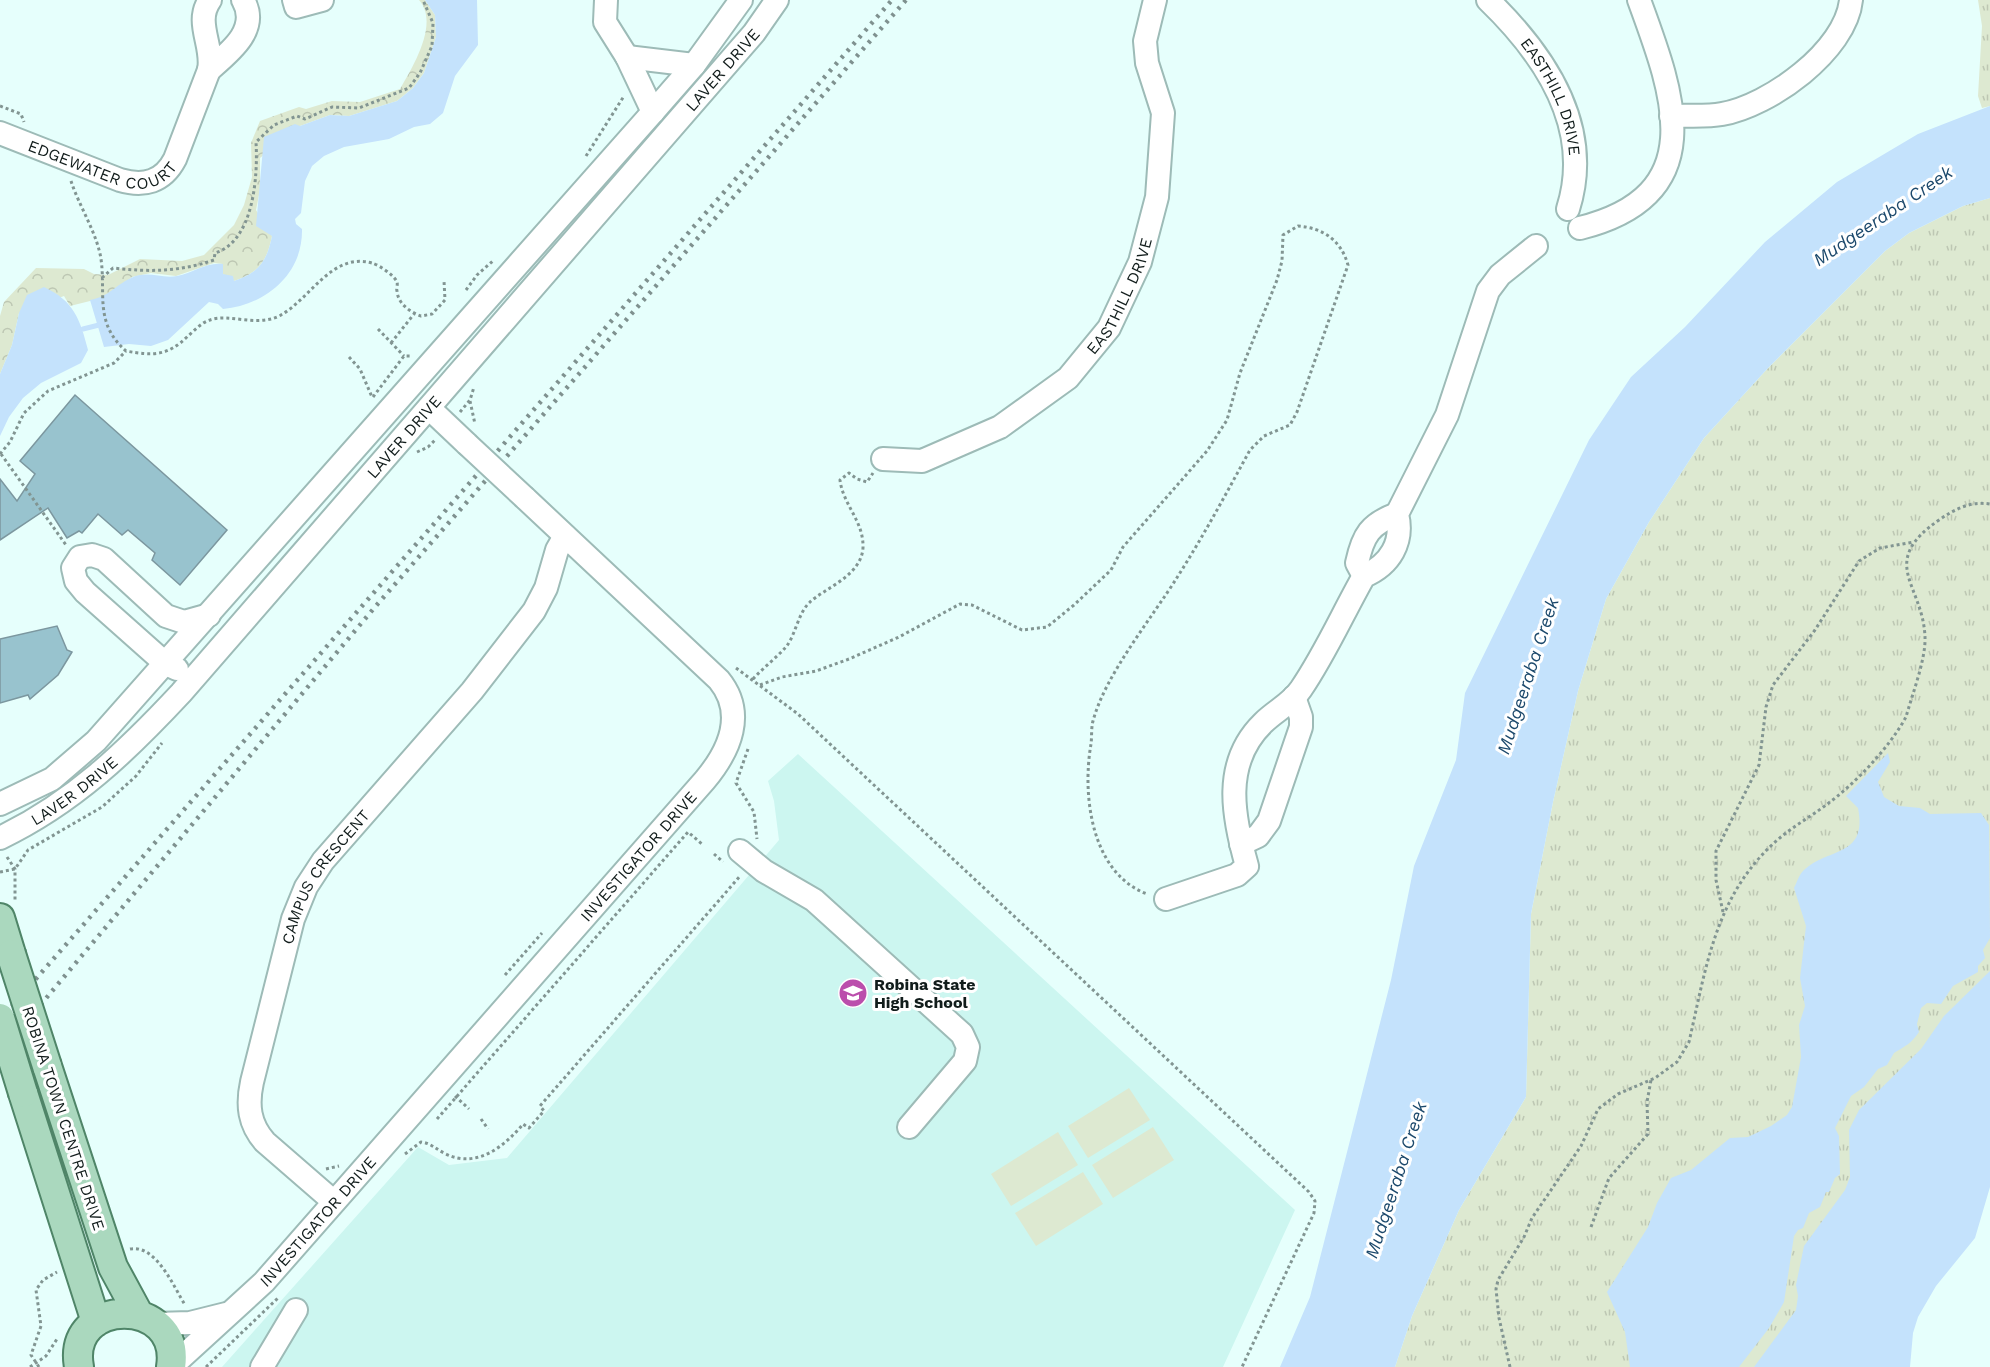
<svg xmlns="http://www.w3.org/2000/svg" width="1990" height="1367" font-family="'Work Sans',sans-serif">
<defs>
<pattern id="grass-tufts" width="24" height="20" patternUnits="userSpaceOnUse" patternTransform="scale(1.5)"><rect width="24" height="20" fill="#dde9d1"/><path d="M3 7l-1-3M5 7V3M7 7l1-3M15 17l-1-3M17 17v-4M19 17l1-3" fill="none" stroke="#bdc7b3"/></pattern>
<pattern id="forest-crowns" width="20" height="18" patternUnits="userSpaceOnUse" patternTransform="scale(1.5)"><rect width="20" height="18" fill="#dde9d1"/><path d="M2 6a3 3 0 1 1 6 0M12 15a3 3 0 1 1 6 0" fill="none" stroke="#bdc7b3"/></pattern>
</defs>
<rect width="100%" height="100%" fill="#e6fffc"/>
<path fill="#ccf6f0" d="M 798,754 L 1295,1210 L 1223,1367 L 222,1367 L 418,1147 L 449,1165 L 507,1158 L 779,840 L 774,801 L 768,781 Z"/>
<path fill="url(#grass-tufts)" d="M 1978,0 L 1990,0 L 1990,106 L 1982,108 L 1978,96 L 1982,26 Z
M 1990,198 L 1990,1074 L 1853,1367 L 1395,1367 L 1412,1316 L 1459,1210 L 1526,1097 L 1531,914 L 1553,802 L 1578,691 L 1606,599 L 1649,522 L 1704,438 L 1768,368 L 1885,251 L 1909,233 L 1963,206 Z"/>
<path fill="url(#forest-crowns)" d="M 419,0 L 425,0 L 435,15 L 436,37 L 424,73 L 413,88 L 397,101 L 349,116 L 330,115 L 300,126 L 260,158 L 260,190 L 256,210 L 272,236 C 267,261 259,273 234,281 L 223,274 L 223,264 L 214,263 L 176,276 L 151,273 L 132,277 L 106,297 L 70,306 L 64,296 L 19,313 L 12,345 L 0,374 L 0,316 L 4,302 L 36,268 L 84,269 L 94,274 L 108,275 L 140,259 L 182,261 L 204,255 L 234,225 L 244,205 L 252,177 L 251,143 L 260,121 L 299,107 L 306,109 L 332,101 L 360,102 L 400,89 C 412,68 440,23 419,0 Z"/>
<path fill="#dde9d1" d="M 1129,1088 L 1150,1120 L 1088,1158 L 1068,1126 Z
M 1153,1127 L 1174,1160 L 1113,1198 L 1092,1165 Z
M 1058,1132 L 1078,1165 L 1011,1206 L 991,1174 Z
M 1083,1172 L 1103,1204 L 1036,1246 L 1015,1213 Z"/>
<path fill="#c4e2fc" d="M 425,0 L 477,0 L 478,45 L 455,76 L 443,113 L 430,124 L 414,127 L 389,139 L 344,147 L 324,156 L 312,166 L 305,181 L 301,213 L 295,219 L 296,224 L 302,229 C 303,275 265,305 223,309 L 218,304 L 209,302 L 168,340 L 151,346 L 129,344 L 104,347 L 90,300 C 110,296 114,286 131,278 C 147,270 161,279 177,276 C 193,273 206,262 223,264 L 223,274 L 233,276 L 234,281 C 259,273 267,261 272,236 L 256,226 L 264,137 L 295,124 L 300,126 L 330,115 L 349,116 L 397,101 L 413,88 L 424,73 L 436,37 L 435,15 Z
M 1990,106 L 1990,198 L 1963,206 L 1909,233 L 1885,251 L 1768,368 L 1704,438 L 1649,522 L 1606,599 L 1578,691 L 1553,802 L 1531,914 L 1526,1097 L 1459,1210 L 1412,1316 L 1395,1367 L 1280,1367 L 1310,1297 L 1391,980 L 1414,866 L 1456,760 L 1465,693 L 1589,440 L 1631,377 L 1685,327 L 1765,242 L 1837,182 L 1918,134 Z
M 44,287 C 74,301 80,319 88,350 L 81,363 L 41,383 L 23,398 L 9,417 L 0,436 L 0,374 L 12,345 L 19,313 L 27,295 Z
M 1888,753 L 1890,762 L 1878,782 L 1884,797 L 1899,806 L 1920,808 L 1930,814 L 1981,813 L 1989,825 L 1990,938 L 1983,950 L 1985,958 L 1978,966 L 1978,972 L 1953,986 L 1941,1004 L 1927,1003 L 1921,1008 L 1917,1024 L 1919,1032 C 1912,1043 1904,1047 1894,1053 L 1887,1065 L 1878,1069 L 1864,1087 L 1851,1096 L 1835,1128 L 1839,1136 L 1840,1174 L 1835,1178 L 1829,1192 L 1826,1192 L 1820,1207 L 1809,1213 L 1803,1228 L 1798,1230 L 1794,1236 L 1784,1302 L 1769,1328 L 1739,1367 L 1630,1367 L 1625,1332 L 1607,1292 L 1648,1227 L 1657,1203 L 1671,1178 L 1691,1170 L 1730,1138 L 1748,1137 L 1771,1126 L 1787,1115 L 1792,1107 L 1801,1057 L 1799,1025 L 1805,1006 L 1800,978 L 1806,926 L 1794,888 C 1797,882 1799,875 1803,871 C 1827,847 1868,858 1858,808 L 1846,796 Z
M 1990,971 L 1990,1187 L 1975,1238 L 1936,1286 L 1918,1317 L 1913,1333 L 1910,1367 L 1754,1367 L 1796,1310 L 1798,1296 L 1796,1285 L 1804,1246 L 1845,1190 L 1850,1177 L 1849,1130 L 1859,1110 L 1921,1049 L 1944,1016 Z"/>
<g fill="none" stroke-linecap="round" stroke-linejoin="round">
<path stroke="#c4e2fc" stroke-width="5" d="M 83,329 L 99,325"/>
</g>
<path fill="#98c3ce" stroke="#7c979f" stroke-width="1.5" d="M 75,395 L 227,530 L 180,585 L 152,560 L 155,553 L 128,530 L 122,535 L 98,514 L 82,533 L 79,531 L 67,538 L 48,508 L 0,540 L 0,479 L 17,501 L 35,474 L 20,461 Z
M 57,626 L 67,650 L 72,652 L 58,675 L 30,699 L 28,695 L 0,703 L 0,639 Z"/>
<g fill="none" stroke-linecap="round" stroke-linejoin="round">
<g stroke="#9dbbb7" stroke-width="26">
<g id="minor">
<path d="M 210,0 C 194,22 214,46 209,70 C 230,52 260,29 243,0"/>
<path d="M 294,0 L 296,7 L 322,0"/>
<path d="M 606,0 L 605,22 L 627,57 L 653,112"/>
<path id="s1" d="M 1488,0 C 1545,55 1594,127 1568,209"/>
<path d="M 627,57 L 694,65"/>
<path d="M 1671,116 C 1687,115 1706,117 1722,114 C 1769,106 1846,51 1851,0"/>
<path id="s2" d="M 0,133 L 120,180 C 144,187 163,182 175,159 L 209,70"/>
<path d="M 1580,228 C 1712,195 1674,95 1639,0"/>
<path d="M 429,408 L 467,444"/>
<path id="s3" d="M 883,459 L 922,461 L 1000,427 L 1068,378 L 1109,328 L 1140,262 L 1157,197 L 1163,113 L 1147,63 L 1145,41 L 1155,0"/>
<path d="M 1364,576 L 1357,563 C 1363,535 1370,524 1397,514"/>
<path d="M 177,669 L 166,664 L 85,592 L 76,581 L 73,568 L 80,557 L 92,555 L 104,559 L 166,616 L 184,622 L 209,615"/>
<path d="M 0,804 L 52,779 L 96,741 L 653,112 L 694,65 L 741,0"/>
<path id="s4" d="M 0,838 C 73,803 127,751 181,693 L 754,33 L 777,0"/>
<path d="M 1241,844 L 1258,836 L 1269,821 L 1301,727 L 1301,717 L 1294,697"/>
<path d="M 740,851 L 764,871 L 814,900 L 962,1034 L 968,1047 L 965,1061 L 909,1127"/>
<path d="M 1166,899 L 1237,875 L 1247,866 C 1233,817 1222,763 1263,723 C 1275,711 1292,703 1301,689 C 1325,654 1343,613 1364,576 C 1390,565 1404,542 1397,514 L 1447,415 L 1488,291 L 1500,275 L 1536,246"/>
<path id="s5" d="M 333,1201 L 265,1142 C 249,1124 247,1105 252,1082 L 293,919 L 306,887 L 323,861 L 472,691 L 534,611 L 546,588 L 557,550 L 565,536"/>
<path d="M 155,1324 L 190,1323 L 226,1314"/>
<path id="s6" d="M 171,1367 L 264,1282 L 705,780 C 730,750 746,713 719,680 L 525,498"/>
<path d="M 262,1367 L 296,1310"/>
</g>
</g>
<g stroke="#4f8568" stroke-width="32">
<path id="major" d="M 0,918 L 11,954
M 47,1066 L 113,1267 L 139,1315
M 23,1093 L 96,1322
M 79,1367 C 66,1296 182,1296 171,1367"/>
</g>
<path stroke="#829592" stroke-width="3" stroke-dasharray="3 3" stroke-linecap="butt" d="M 0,106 L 21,114 L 24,122
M 586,156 L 624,96
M 71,181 C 79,206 97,233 101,259 C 106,294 94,323 126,351 C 153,356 168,356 188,336 C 194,331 202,322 210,320 C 230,313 258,328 281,315 C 311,298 332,252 372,263 C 379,265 394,275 397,282 C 398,285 396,288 397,291 C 398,304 410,312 421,316 L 432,314 L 445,300 L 444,281
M 102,278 L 113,268 C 149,272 179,272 214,260 L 215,253 C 254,241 258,176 256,142 L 274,125 L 297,116 L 305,119 L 332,107 L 359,108 L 409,88 L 420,73 L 432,46 L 433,23 L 423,0
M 466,290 L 477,275 L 494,260
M 378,329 L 404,356
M 391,343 L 414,314
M 349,357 L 360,369 L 372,397
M 373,397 L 404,356 L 410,356
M 470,401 L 475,424
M 460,412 L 470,400 L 474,387
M 417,452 L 428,447 L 436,439
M 0,454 L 10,442 L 24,413 L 48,391 L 114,363 L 126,351
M 1,454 L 66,545
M 736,668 L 798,714 L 1309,1192 L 1315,1201 L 1314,1213 L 1242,1367
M 753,679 C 763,668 776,658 786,647 C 796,634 798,613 810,602 C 825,588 861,576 863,548 C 864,521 843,505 840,480 L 849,473 L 857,479 L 867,482 L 873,473
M 760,685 L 782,677 L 816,671 L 849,659 L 899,637 L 960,604 L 972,605 L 1022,630 L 1047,627 L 1074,605 L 1111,570 L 1123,547 L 1207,451 L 1227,420 L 1240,373 L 1277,280 L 1282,261 L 1283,235 L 1298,226 C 1323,228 1341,240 1348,265 L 1297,412 L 1290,425 L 1264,436 L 1250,450 C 1227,492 1204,535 1178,576 C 1152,618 1105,675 1093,721 C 1091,728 1092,737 1091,744 C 1082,795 1091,873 1147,894
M 748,749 L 736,783 L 754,812 L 757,839
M 714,854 L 723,862
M 7,857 L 15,869 L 15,902
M 0,872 L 15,869 L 28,850 L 102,807 L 136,776 L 162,743
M 1723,912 L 1716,880 L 1716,851 L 1759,765 L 1766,707 L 1773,685 L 1815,630 L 1859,561 L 1880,548 L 1914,542
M 505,975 L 542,933
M 455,1096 L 469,1109
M 437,1119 L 688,832 L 702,844
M 481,1119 L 488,1129
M 405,1154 L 421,1142 C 431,1143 437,1150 446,1154 C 477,1169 505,1146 523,1124 L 529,1128 L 544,1111 L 540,1106 L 741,875
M 326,1169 L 339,1166
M 1591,1227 L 1609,1178 L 1648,1134 L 1647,1102 L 1651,1080
M 130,1249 C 156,1244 174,1287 185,1305
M 30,1367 L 46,1356 L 57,1339
M 39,1367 L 31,1355 L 41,1326 L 36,1290 L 43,1280 L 57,1272
M 206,1367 L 279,1297
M 1510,1367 L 1499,1318 L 1496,1289 L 1498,1280 L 1524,1237 L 1532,1218 L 1581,1146 L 1598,1109 L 1618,1094 L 1655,1078 L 1677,1062 L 1689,1042 C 1706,968 1715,897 1774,843 C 1790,828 1809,818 1826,805 C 1855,784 1889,748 1906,717 C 1912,695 1926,659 1925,637 C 1923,584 1877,563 1939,520 C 1955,509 1970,501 1990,504"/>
<use href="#minor" stroke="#fff" stroke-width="22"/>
<use href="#major" stroke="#aad8be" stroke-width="28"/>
<path stroke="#7f918f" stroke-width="4.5" stroke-dasharray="3 6" stroke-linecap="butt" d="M 0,1020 L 892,0
M 0,1053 L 375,607 L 906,0"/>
<g stroke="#9dbbb7" stroke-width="26" stroke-linecap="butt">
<path id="minor-bridge" d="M 467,444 L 525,498"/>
</g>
<g stroke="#4f8568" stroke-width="32" stroke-linecap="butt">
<path id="major-bridge" d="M 11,954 L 47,1066
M 0,1018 L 23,1093"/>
</g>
<use href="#minor-bridge" stroke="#fff" stroke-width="22"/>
<use href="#major-bridge" stroke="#aad8be" stroke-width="28"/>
</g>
<defs>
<g id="school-disc" transform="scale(1.5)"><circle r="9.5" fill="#bb4eac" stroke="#fff"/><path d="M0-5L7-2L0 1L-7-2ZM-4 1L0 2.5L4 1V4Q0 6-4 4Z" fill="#fff"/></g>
</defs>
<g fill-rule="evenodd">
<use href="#school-disc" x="853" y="993"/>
</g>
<g text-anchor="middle" stroke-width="6" stroke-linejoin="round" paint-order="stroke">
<g font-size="16" fill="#111c1b" stroke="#fff">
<text dy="6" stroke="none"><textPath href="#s4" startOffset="1059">LAVER DRIVE</textPath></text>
<text dy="6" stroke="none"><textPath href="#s1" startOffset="118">EASTHILL DRIVE</textPath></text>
<text dy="6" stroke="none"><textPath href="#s2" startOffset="110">EDGEWATER COURT</textPath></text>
<text dy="6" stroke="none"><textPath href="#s3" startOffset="306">EASTHILL DRIVE</textPath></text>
<text dy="6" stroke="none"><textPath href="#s4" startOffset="573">LAVER DRIVE</textPath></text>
<text dy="6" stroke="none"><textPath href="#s4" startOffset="88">LAVER DRIVE</textPath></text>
<text dy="6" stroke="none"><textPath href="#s6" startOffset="693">INVESTIGATOR DRIVE</textPath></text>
<text dy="6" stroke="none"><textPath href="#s5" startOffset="375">CAMPUS CRESCENT</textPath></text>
<text transform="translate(64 1118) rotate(72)" y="6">ROBINA TOWN CENTRE DRIVE</text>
<text dy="6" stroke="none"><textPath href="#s6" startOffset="207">INVESTIGATOR DRIVE</textPath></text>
</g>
<g font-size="16" font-weight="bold" fill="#111c1b" stroke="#fff" text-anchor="start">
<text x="874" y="990">Robina State<tspan x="874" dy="18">High School</tspan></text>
</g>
<g font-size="18" font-style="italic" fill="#1c496c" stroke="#fff">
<text transform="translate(1883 216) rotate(-34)" y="6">Mudgeeraba Creek</text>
<text transform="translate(1528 676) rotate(-72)" y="6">Mudgeeraba Creek</text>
<text transform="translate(1396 1180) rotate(-72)" y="6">Mudgeeraba Creek</text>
</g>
</g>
</svg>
